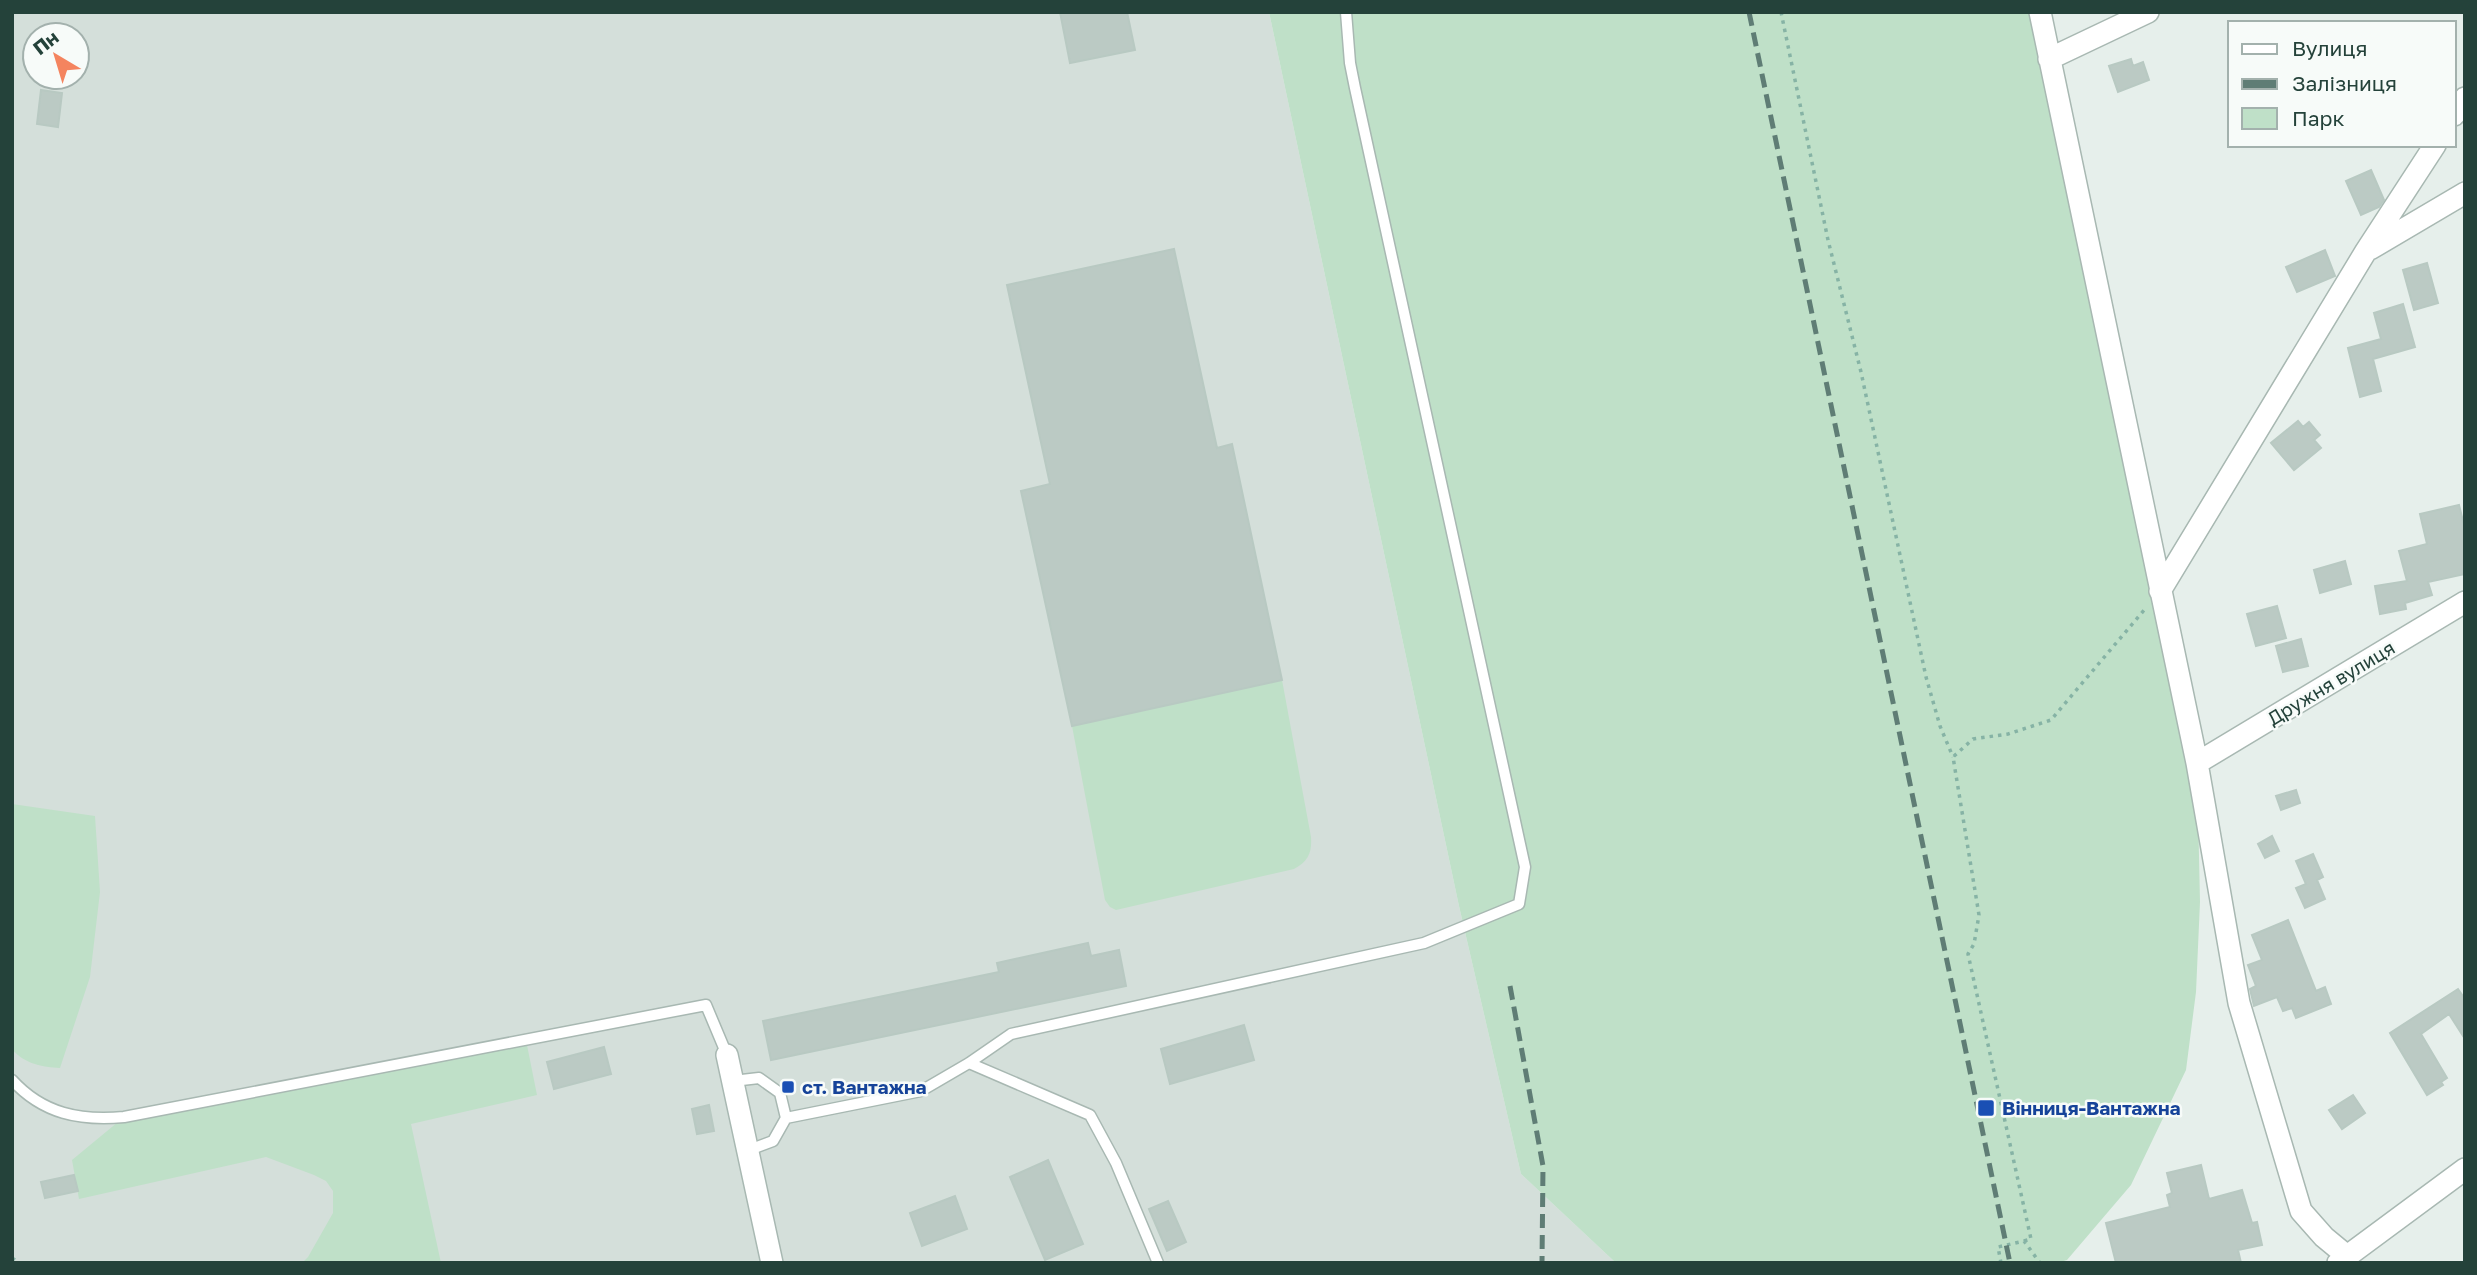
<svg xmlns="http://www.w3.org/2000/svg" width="2477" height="1275" font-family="'Golos Text',sans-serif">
<rect width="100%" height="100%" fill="#e6efeb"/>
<path fill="#d4dfda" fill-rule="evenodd" d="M 12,12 L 1269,12 L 1459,906 L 1521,1174 L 1616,1263 L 12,1263 ZM 35,35 L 77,35 L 77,77 L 35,77 Z"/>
<path fill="#bfe0c8" d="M 1269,12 L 2040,12 L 2197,763 L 2200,902 L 2196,992 L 2186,1070 L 2131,1185 L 2067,1260 L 2057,1263 L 1616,1263 L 1521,1174 L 1459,906 Z
M 1282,680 L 1311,837 C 1312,852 1309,861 1294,869 L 1116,910 L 1110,907 L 1105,900 L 1072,726 Z
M 12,804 L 95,816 L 100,892 L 90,977 L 60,1068 C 43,1067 24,1064 12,1049 Z
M 526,1040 L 537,1095 L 411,1124 L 441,1263 L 302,1263 L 308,1257 L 333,1213 L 333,1191 L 326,1181 L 314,1175 L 266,1157 L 79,1199 L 72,1160 L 124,1117 Z"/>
<path fill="#bbcac4" stroke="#b8c9c2" stroke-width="2" d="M 1060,12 L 1127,12 L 1135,50 L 1070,63 Z
M 2131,59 L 2133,66 L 2143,62 L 2149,80 L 2118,92 L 2109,66 Z
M 41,90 L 62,93 L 58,127 L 37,124 Z
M 2371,170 L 2384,200 L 2379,207 L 2361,215 L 2346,181 Z
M 1174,249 L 1217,448 L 1232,444 L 1282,680 L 1072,726 L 1021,491 L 1050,484 L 1007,285 Z
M 2325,250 L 2335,276 L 2297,292 L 2286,267 Z
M 2427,263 L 2438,303 L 2414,310 L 2403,270 Z
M 2403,304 L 2415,347 L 2373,359 L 2381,391 L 2360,397 L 2348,348 L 2381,339 L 2374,313 Z
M 2298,421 L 2303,427 L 2309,422 L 2320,435 L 2314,440 L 2321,448 L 2294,470 L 2271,443 Z
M 2459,505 L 2465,529 L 2465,574 L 2428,582 L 2432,595 L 2405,603 L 2406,609 L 2380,614 L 2375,586 L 2407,581 L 2399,551 L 2427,544 L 2420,514 Z
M 2345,561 L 2351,584 L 2320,593 L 2314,570 Z
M 2277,606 L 2286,638 L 2256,646 L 2247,614 Z
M 2301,639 L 2308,666 L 2283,672 L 2276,646 Z
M 2296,790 L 2300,803 L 2281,810 L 2276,796 Z
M 2272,836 L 2279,851 L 2265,858 L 2258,844 Z
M 2313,854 L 2323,877 L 2317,880 L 2325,899 L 2305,908 L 2296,888 L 2306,884 L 2296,861 Z
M 2288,920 L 2316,991 L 2325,987 L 2331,1004 L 2296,1018 L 2292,1008 L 2283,1011 L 2277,997 L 2254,1006 L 2250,989 L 2256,986 L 2248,965 L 2262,960 L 2252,935 Z
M 1088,943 L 1091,956 L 1119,950 L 1126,986 L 771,1060 L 763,1021 L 999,972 L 997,963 Z
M 2458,989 L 2465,999 L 2465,1039 L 2449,1014 L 2421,1034 L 2447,1078 L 2441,1082 L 2443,1085 L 2427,1095 L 2390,1033 Z
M 1244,1025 L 1254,1060 L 1170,1084 L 1161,1049 Z
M 604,1047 L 611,1074 L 554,1089 L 547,1062 Z
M 2353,1095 L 2365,1113 L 2342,1129 L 2329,1110 Z
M 709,1105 L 714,1131 L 697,1134 L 692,1109 Z
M 1048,1160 L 1083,1244 L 1045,1260 L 1010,1177 Z
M 2201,1165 L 2209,1199 L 2242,1190 L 2252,1223 L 2257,1222 L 2262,1245 L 2238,1250 L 2241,1263 L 2116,1263 L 2106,1223 L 2170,1207 L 2167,1195 L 2172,1193 L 2167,1173 Z
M 74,1175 L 78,1191 L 45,1198 L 41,1182 Z
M 955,1196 L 967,1229 L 922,1246 L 910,1213 Z
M 1168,1201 L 1186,1242 L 1167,1251 L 1149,1209 Z"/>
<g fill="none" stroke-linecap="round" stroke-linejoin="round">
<g stroke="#a8b8b2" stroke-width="13">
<path id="service" d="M 969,1063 L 1090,1115 L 1116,1163 L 1158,1263
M 12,1080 C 43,1114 80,1121 124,1117 L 706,1005 L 727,1055
M 733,1081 L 759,1078 L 780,1093 L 786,1118 L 773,1141 L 749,1150
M 786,1118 L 921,1091 L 969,1063 L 1011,1034 L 1424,943 L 1519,904 L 1525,867 L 1355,88 L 1350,63 L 1346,12"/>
</g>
<g stroke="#a8b8b2" stroke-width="24">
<path id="minor" d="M 2040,12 L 2197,763 L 2239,1003 L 2301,1211 L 2324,1237 L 2347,1256
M 2049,59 L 2148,12
M 2454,115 L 2465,98
M 2370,249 L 2465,193
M 2160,591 L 2366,251 L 2435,145
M 2197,763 L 2465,602
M 727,1055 L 772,1263
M 2338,1263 L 2465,1169"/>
</g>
<path stroke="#86b3a5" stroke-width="3.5" stroke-dasharray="3.5 5" stroke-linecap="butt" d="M 1781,12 L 1828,240 L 1861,372 L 1926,677 L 1940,726 L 1953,757
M 2024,1241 L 2031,1239 L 1968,954 L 1974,944 L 1979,915 L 1953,757 L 1973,739 L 2008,734 L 2051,720 L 2145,609
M 12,1258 L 19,1263
M 2001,1263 L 1998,1247 L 2024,1241 L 2040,1263"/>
<use href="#service" stroke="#fff" stroke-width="10"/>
<use href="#minor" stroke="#fff" stroke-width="21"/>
<path stroke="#5f7d75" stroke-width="5" stroke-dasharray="14 7" stroke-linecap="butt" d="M 1749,12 L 2010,1263
M 1510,986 L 1543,1166 L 1542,1263"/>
</g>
<g fill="#1a4fb4" stroke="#f7fbf9" stroke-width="2.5">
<rect x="781" y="1080" width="14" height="14" rx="3.5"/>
<rect x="1977" y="1099" width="18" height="18" rx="3.5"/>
</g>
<g text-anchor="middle" stroke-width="5" stroke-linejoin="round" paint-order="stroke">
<g font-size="19" fill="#24423a" stroke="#f7fbf9">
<text transform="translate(2331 683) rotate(-31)" y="7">Дружня вулиця</text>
</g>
<g font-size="19" font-weight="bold" fill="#164399" stroke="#f7fbf9" text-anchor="start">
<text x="802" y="1094">ст. Вантажна</text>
<text x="2002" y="1115">Вінниця-Вантажна</text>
</g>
</g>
<rect width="2477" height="1275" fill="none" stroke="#24423a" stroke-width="28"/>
<rect x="2228" y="21" width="228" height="126" fill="#f7fbf9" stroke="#a3b1ad" stroke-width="2"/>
<rect x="2242" y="44" width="35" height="10" fill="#ffffff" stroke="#a3b1ad" stroke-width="2"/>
<text x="2292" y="56" font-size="21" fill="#24423a">Вулиця</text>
<rect x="2242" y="79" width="35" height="10" fill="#5f7d75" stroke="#a3b1ad" stroke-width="2"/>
<text x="2292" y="91" font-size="21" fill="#24423a">Залізниця</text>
<rect x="2242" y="108" width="35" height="21" fill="#bfe0c8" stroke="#a3b1ad" stroke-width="2"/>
<text x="2292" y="126" font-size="21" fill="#24423a">Парк</text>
<g transform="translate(56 56) rotate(322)"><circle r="33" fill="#f7fbf9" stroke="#a3b1ad" stroke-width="2"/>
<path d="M0-5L12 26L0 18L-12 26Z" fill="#f4845f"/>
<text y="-10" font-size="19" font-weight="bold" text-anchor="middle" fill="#24423a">Пн</text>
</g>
</svg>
